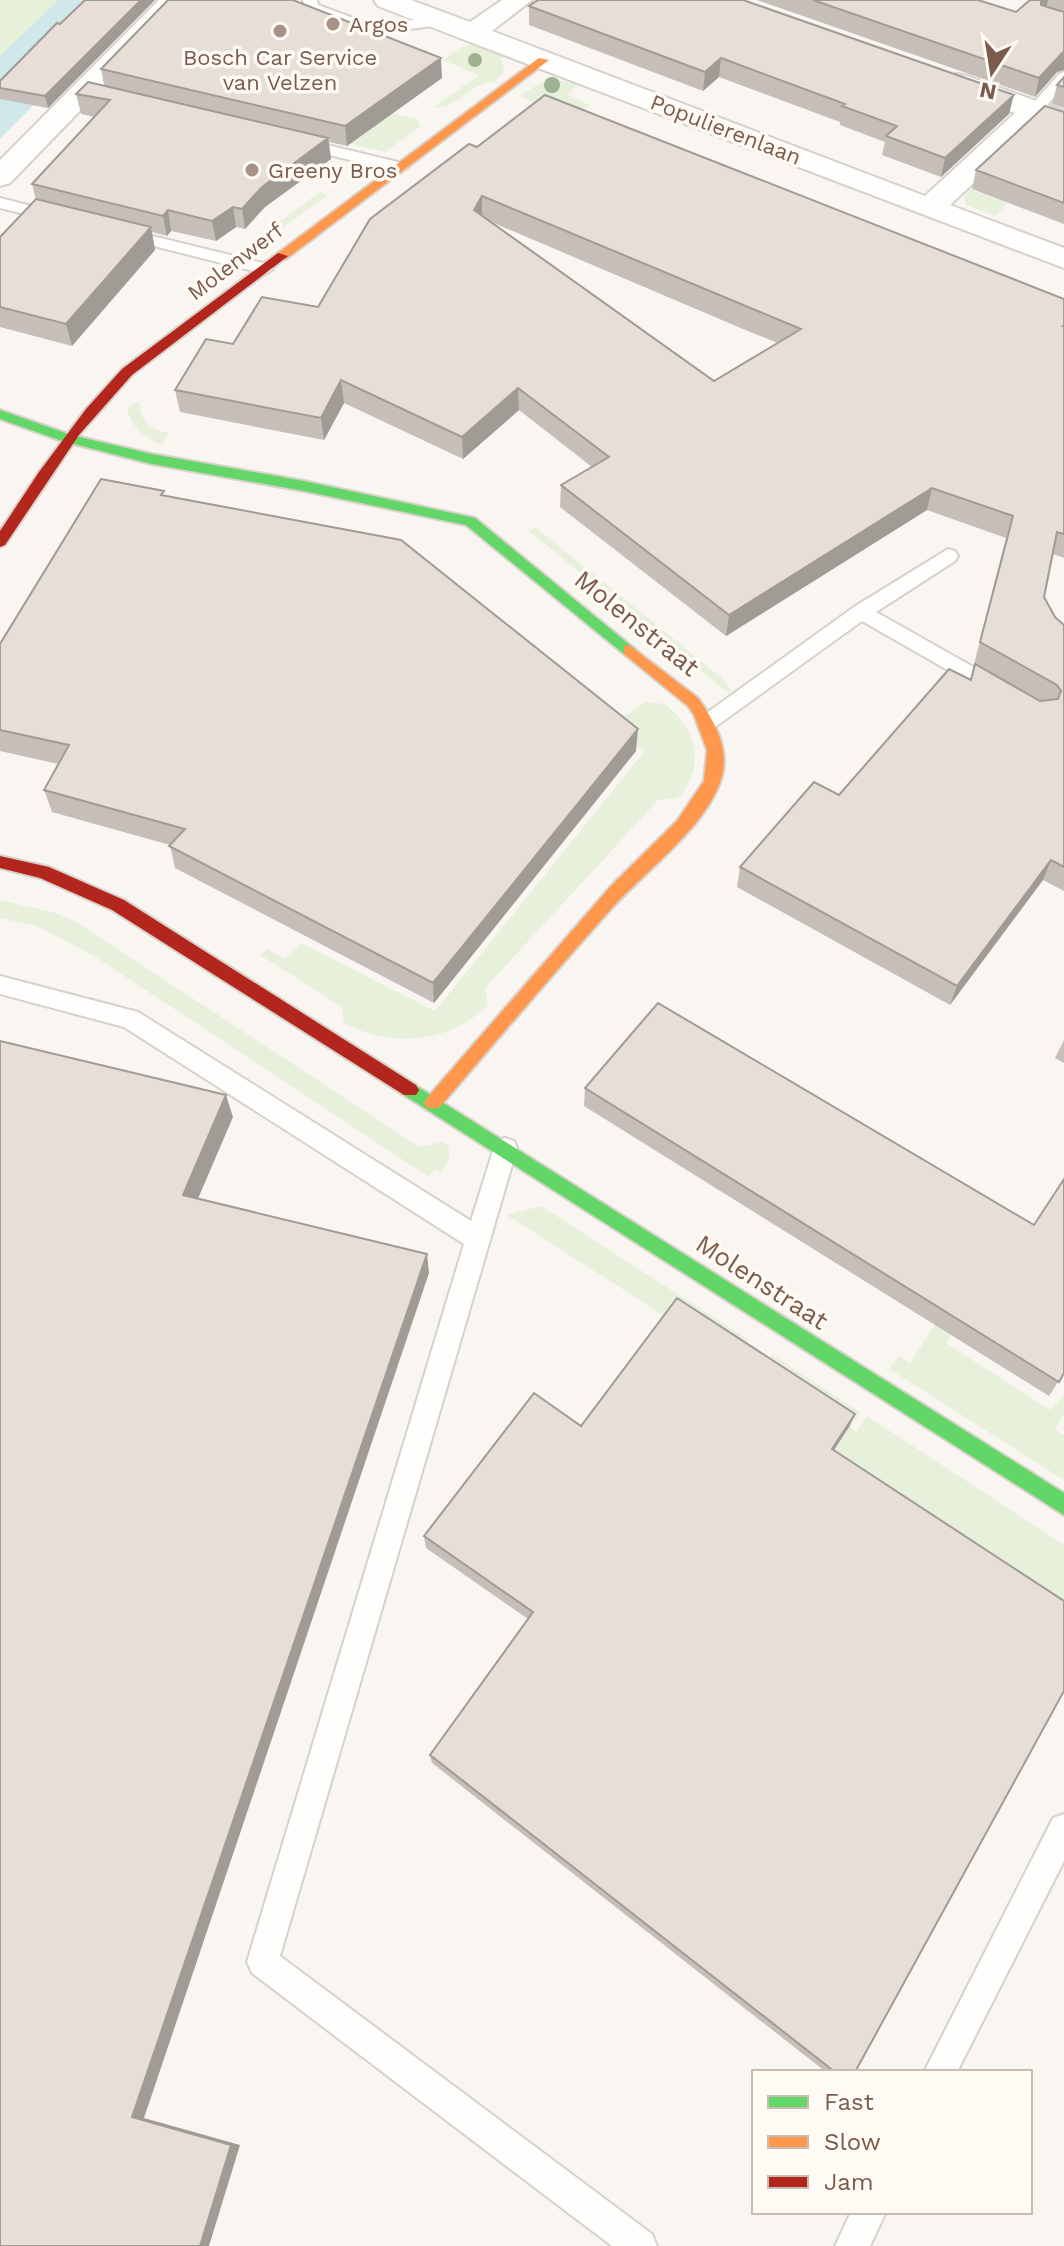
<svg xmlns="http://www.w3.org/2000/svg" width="1064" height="2246" font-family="'Work Sans',sans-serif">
<rect width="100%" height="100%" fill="#f9f5f0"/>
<path fill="#e7f0db" d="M 0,0 L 58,0 L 0,56 Z
M 472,44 L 494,51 L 502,57 L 504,72 L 494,82 C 468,83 458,110 434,107 L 479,75 L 443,60 L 460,48 Z
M 554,80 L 579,83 L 567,95 L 590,105 L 564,125 L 554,110 L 519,96 L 539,84 Z
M 332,100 L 417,119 L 421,126 L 385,152 L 309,134 Z
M 970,189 L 1008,203 L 995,216 L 966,205 L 964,197 Z
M 320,192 L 328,195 L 252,250 L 241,250 Z
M 139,401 C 140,422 150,429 169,433 L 162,445 C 144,437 131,427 127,408 Z
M 535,527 L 722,678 L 732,691 L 727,692 L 529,531 Z
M 646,702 L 665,704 C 697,730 706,766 678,798 L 658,800 L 485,988 L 488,1005 C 449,1044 391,1048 344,1023 L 342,1007 L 260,955 L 268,949 L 284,959 L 301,943 L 435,1011 L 644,752 L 613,724 Z
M 0,900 L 52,912 L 75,921 L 419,1147 L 443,1142 L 449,1147 L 449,1160 L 441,1172 L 435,1169 L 429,1177 L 94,956 L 37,926 L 0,918 Z
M 541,1206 L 749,1340 L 743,1343 L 669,1319 L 507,1215 Z
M 1010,1244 L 946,1343 L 1050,1410 L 1064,1395 L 1064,1414 L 1055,1430 L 1064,1435 L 1064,1480 L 889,1369 L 899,1356 L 910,1363 L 940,1317 Z
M 772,1355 L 860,1412 L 850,1427 L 856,1432 L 867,1416 L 1064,1545 L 1064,1618 L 827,1462 L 849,1427 L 768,1360 Z"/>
<path fill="#d0e8ea" d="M 58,0 L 138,0 L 0,139 L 0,56 Z"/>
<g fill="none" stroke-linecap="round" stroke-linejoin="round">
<g stroke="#d7d1cb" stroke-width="4">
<path id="lane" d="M 303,0 L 317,0 L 318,5 L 372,25 L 441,17 L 448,21 L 441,25 L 371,34 L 306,10 Z
M 1064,72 L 1064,86 L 1040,113 L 1030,113 L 1030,107 L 1059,74 Z
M 298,138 L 406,164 L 408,167 L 400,172 L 292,146 L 292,140 Z
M 0,198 L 63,214 L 65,217 L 57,222 L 0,208 Z
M 124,229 L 271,265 L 273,269 L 265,274 L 118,237 L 116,234 L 118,231 Z
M 948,549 L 955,551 L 958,556 L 955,561 L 876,612 L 1007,686 L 1010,691 L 1007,696 L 993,696 L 862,621 L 715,727 L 701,727 L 698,722 L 701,717 L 854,607 Z
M 0,976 L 138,1012 L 471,1221 L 496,1141 L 505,1138 L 514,1141 L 517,1148 L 280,1956 L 652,2234 L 657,2246 L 612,2246 L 252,1973 L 247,1962 L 464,1244 L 124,1027 L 0,994 Z
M 1064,1814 L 1064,1861 L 957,2072 L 924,2072 L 1053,1818 Z
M 851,2212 L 886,2212 L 870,2246 L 835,2246 Z"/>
</g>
<g stroke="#d7d1cb" stroke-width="4">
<path id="street" d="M 159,0 L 187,0 L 10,183 L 0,186 L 0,160 Z
M 374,0 L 411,0 L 470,22 L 502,0 L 532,0 L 492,31 L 925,196 L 1015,113 L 947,88 L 943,82 L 947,76 L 957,74 L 967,76 L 1064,111 L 1064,130 L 1039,122 L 950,205 L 1064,248 L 1064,268 L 462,39 L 378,6 Z"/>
</g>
<g stroke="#d9d2cb" stroke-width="4">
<path id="fast" d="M 0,410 L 71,435 L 152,454 L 304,481 L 475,518 L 636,650 L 634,654 L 624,654 L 466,525 L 304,491 L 152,464 L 62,441 L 0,419 Z
M 410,1082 L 1064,1493 L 1064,1515 L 404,1095 L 401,1090 L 404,1085 Z"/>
</g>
<g stroke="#d9d2cb" stroke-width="4">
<path id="slow" d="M 539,58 L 549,60 L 286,259 L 278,259 L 278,253 Z
M 629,645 L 698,698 C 713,719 728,745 723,772 C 712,823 646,870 612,908 C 553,974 496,1041 439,1108 L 427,1108 L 424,1103 L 427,1098 L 611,886 L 677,821 L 704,781 L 707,750 L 694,715 L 688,706 L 624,654 L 624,646 Z"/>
</g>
<g stroke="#d9d2cb" stroke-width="4">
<path id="jam" d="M 278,253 L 288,256 L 132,375 L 79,435 L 5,545 L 0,547 L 0,531 L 39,472 L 86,409 L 122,369 Z
M 0,856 L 49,867 L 124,900 L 416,1085 L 419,1090 L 416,1095 L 404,1095 L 112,910 L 40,878 L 0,868 Z"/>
</g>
<use href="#lane" fill="#fefefd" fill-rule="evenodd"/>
<use href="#street" fill="#fefefd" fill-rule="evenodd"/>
<use href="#fast" fill="#63d668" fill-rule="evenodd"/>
<use href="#slow" fill="#ff974d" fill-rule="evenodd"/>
<use href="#jam" fill="#b3261e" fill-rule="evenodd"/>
</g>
<g fill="#9eb190">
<circle cx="475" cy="60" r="7"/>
<circle cx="552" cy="85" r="8"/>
</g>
<path fill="#c6bfb9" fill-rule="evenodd" d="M 85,0 L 155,0 L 48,108 L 0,99 L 0,81 Z
M 757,0 L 978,0 L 1016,12 L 1030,0 L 1064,0 L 1064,70 L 1057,72 L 1035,97 Z
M 529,6 L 1009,114 L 941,177 L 882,155 L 885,142 L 840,125 L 840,122 L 719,77 L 703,91 L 529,25 Z
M 101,69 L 442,78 L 347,146 L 329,142 L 331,159 L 265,207 L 245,229 L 236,227 L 216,241 L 171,231 L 167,236 L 152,232 L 155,250 L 72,346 L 0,327 L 0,237 L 36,200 L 32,184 L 95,117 L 81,114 L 76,94 L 104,85 Z
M 1064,77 L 1064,108 L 1052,104 L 1057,85 Z
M 1064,112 L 1064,224 L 972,189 L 976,170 Z
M 477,147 L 1064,299 L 1064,558 L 1053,554 L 1044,597 L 1055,617 L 1064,625 L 1064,891 L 1043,880 L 950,1005 L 737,887 L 740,867 L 839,795 L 970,680 L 1006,538 L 927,510 L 726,636 L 560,507 L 561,485 L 592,467 L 519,410 L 463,459 L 344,403 L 324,440 L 180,412 L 175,390 L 233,344 L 318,307 ZM 489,221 L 743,329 L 778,343 L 714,381 Z
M 165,496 L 636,751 L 434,1003 L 175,868 L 170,845 L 52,812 L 44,790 L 58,764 L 0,751 L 0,644 Z
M 1064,1040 L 1064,1063 L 1055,1058 Z
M 585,1088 L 1034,1225 L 1064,1373 L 1049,1396 L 584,1106 Z
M 855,1414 L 849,1427 L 834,1450 L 855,2072 L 826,2072 L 432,1763 L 430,1755 L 528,1619 L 426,1548 L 424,1536 L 581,1426 Z"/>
<path fill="#a19b96" d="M 141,0 L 155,0 L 48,108 L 45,96 Z
M 1040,0 L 1048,0 L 1045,12 L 1037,14 Z
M 1064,52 L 1064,70 L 1057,72 L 1035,97 L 1039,78 L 1062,53 Z
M 441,58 L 442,78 L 347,146 L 345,126 Z
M 721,58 L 719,77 L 703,91 L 705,72 Z
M 1014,95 L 1009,114 L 941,177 L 945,158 Z
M 328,138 L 331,159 L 265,207 L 245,229 L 242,209 L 262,187 Z
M 482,196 L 482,219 L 474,210 Z
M 233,207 L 236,227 L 216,241 L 212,221 Z
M 168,210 L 171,231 L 167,236 L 163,216 Z
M 151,227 L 155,250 L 72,346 L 66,324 Z
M 341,380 L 344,403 L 324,440 L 321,418 Z
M 518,388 L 519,410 L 463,459 L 462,437 Z
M 932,488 L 927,510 L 726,636 L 729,615 Z
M 638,729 L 636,751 L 434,1003 L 433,983 Z
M 1051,860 L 1043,880 L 950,1005 L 957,986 Z
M 226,1095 L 233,1117 L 191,1215 L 183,1195 Z
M 427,1254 L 429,1273 L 144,2118 L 240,2145 L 209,2246 L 200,2246 L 132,2117 Z
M 855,1414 L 849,1427 L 826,1462 L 832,1449 Z"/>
<path fill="#e6ded7" stroke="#a19b96" stroke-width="2" fill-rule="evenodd" d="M 85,0 L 141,0 L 45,96 L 0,88 L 0,81 L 57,23 L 60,24 Z
M 168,0 L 293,0 L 441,58 L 345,126 L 101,69 Z
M 538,0 L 743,0 L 1014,95 L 945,158 L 886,136 L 897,126 L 842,106 L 845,104 L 721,58 L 705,72 L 529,6 Z
M 813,0 L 978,0 L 1016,12 L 1030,0 L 1041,0 L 1041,5 L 1064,12 L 1064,52 L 1062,53 L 1039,78 Z
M 1064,77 L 1064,87 L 1057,85 Z
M 88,82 L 328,138 L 262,187 L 242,209 L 233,207 L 212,221 L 168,210 L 163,216 L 32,184 L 110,100 L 76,94 Z
M 545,95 L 1064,299 L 1064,325 L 1063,326 L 1064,326 L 1064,534 L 1057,532 L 1044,597 L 1055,617 L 1064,625 L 1064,867 L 1051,860 L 957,986 L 740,867 L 814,782 L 839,795 L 949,669 L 971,680 L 975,664 L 1040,701 L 1058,699 L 1061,691 L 1057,685 L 980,642 L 1013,516 L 932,488 L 729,615 L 561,485 L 609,457 L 518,388 L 462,437 L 341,380 L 321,418 L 175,390 L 206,339 L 233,344 L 262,297 L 318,307 L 370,219 L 469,144 L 477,147 ZM 482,196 L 801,329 L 714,381 L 474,210 Z
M 1045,106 L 1064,112 L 1064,203 L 976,170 Z
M 36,199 L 151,227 L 66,324 L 0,307 L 0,237 Z
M 101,479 L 164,491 L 161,495 L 401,540 L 638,729 L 433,983 L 169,846 L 185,829 L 44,790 L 69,745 L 0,730 L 0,644 Z
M 658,1003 L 1034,1225 L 1064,1179 L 1064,1373 L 1059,1382 L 585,1088 Z
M 0,1041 L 226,1095 L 183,1195 L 427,1254 L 132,2117 L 231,2145 L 200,2246 L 0,2246 Z
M 677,1298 L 855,1414 L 832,1449 L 1064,1601 L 1064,1691 L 855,2072 L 835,2072 L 430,1755 L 533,1612 L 424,1536 L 534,1393 L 581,1426 Z"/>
<g fill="#a69286" stroke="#fffaf3" stroke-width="3">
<circle cx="333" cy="24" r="8"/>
<circle cx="280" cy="31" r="8"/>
<circle cx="252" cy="170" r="8"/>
</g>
<g text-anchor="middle" stroke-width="7" stroke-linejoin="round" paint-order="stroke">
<g font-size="22" fill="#7a5c4d" stroke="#fffaf3" text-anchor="start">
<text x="349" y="32">Argos</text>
<text x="280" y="65" text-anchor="middle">Bosch Car Service<tspan x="280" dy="25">van Velzen</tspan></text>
<text x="268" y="178">Greeny Bros</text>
</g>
<g font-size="22" fill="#7a5c4d" stroke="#fffaf3">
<text transform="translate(726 129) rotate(21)" y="8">Populierenlaan</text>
<text transform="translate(235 261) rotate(-37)" y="8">Molenwerf</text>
</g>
<g font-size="26" fill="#7a5c4d" stroke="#fffaf3">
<text transform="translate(637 623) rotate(39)" y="9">Molenstraat</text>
<text transform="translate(762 1282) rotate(33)" y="9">Molenstraat</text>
</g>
</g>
<rect x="752" y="2070" width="280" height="144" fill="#fffaf3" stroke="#cabbb1" stroke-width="2"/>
<rect x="768" y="2096" width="40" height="12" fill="#63d668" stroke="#cabbb1" stroke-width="2"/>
<text x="824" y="2110" font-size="24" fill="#7a5c4d">Fast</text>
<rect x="768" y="2136" width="40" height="12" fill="#ff974d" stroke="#cabbb1" stroke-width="2"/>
<text x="824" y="2150" font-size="24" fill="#7a5c4d">Slow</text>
<rect x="768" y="2176" width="40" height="12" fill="#b3261e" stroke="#cabbb1" stroke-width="2"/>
<text x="824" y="2190" font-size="24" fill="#7a5c4d">Jam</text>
<g transform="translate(992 72) rotate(192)" stroke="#fffaf3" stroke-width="6" paint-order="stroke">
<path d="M0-6L14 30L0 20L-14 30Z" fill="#7a5c4d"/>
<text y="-12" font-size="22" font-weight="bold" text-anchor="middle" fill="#7a5c4d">N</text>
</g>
</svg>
